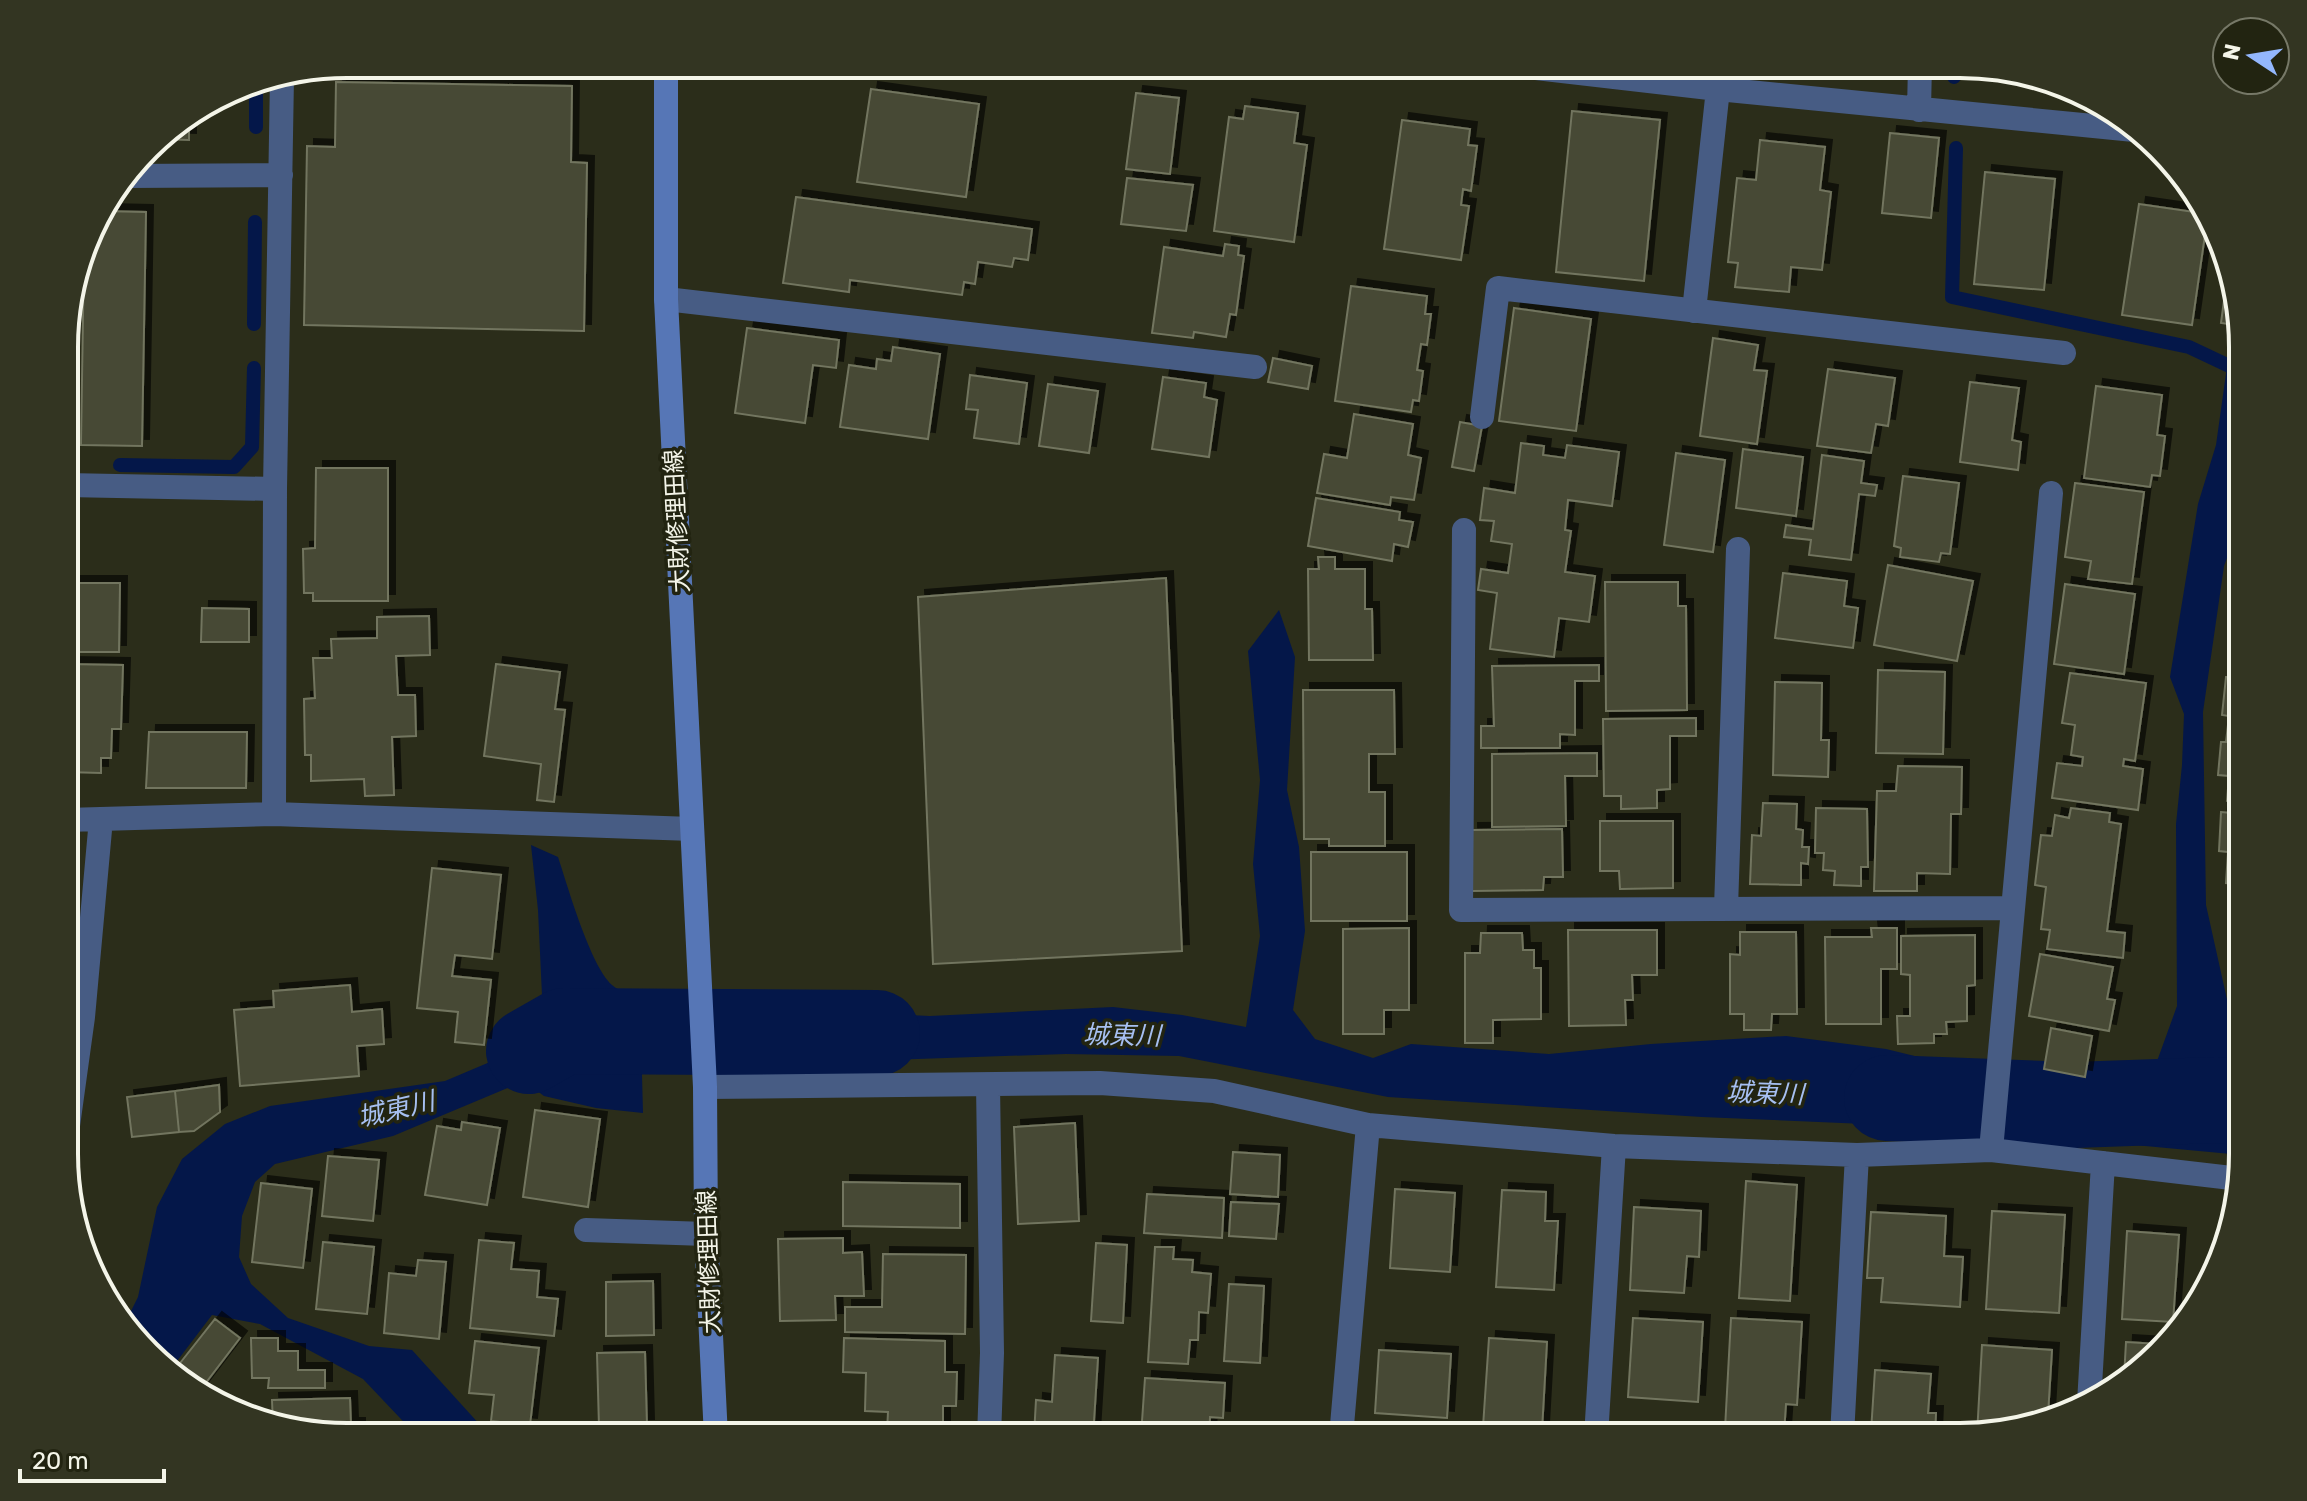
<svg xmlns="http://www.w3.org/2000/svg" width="2307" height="1501" font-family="Rubik,'Noto Sans JP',sans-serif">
<defs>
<filter id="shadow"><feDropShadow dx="7" dy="-7" stdDeviation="0" flood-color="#0009"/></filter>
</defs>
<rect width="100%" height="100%" fill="#2b2d1a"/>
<path fill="#041749" d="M 2230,345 L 2242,347 L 2242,518 L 2224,566 L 2203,712 L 2206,905 L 2242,1067 L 2242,1155 L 2027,1135 L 2033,1081 L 2127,1085 L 2156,1064 L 2177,1006 L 2176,824 L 2182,765 L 2184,714 L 2170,677 L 2198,504 L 2216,445 Z
M 1279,610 L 1295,657 L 1287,790 L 1299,847 L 1305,931 L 1293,1010 L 1315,1039 L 1373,1058 L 1411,1044 L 1549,1054 L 1651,1044 L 1786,1036 L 1886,1049 L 1980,1072 L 1981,1129 L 1702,1117 L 1388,1097 L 1179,1056 L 1066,1054 L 888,1060 L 791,1058 L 756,1049 L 757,1000 L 819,1011 L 930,1016 L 1113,1007 L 1182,1015 L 1246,1027 L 1260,936 L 1253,864 L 1260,780 L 1248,651 Z
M 531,845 L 558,857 C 568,887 590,965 612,985 C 619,991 631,995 640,999 L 643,1113 L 596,1108 L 544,1096 L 524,1081 L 393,1136 L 275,1164 L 255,1182 L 242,1216 L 239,1257 L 251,1284 L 288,1318 L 369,1346 L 412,1350 L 491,1437 L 418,1437 L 363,1379 L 260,1324 L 212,1315 L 171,1369 L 126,1321 L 138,1297 L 157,1207 L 182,1159 L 225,1124 L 270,1106 L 445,1081 L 497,1059 L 529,1038 L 542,995 L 538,910 Z"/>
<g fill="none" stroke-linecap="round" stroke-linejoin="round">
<path stroke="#041749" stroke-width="14" d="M 1954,77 L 1955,64
M 256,127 L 256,82
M 1956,148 L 1952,297 L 2189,347 L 2242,372
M 254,324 L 255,222
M 120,465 L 234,467 L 252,447 L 254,368"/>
<path stroke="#041749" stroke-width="86" d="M 529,1051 L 564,1031 L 877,1033
M 1887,1098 L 2074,1105 L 2215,1100 L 2242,1102"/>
</g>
<path fill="#464834" stroke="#72755f" stroke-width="2" filter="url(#shadow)" d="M 852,64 L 886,64 L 886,77 L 853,79 Z
M 1758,64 L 1802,64 L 1802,70 L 1757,68 Z
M 1816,64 L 1855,64 L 1854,74 L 1815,71 Z
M 336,82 L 572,86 L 571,162 L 587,163 L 584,331 L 304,325 L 307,146 L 335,147 Z
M 871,89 L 979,104 L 966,197 L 857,182 Z
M 1136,93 L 1179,98 L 1170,174 L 1126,169 Z
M 1245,106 L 1298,113 L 1294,143 L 1307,145 L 1294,242 L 1214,231 L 1229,117 L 1243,119 Z
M 1572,111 L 1660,120 L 1644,281 L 1556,272 Z
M 189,116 L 189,140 L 157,139 L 160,135 Z
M 1402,120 L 1470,129 L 1468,145 L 1477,146 L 1471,191 L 1463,189 L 1461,205 L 1469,206 L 1461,260 L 1384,249 Z
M 1890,133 L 1939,138 L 1931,218 L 1882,213 Z
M 1760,140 L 1825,147 L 1820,190 L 1831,192 L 1822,270 L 1791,267 L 1789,292 L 1735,287 L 1738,263 L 1728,262 L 1737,178 L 1756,180 Z
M 1985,172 L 2055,179 L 2044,290 L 1974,284 Z
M 1127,178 L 1193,185 L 1186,231 L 1121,224 Z
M 796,197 L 1032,229 L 1028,260 L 1014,258 L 1012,267 L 978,262 L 975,284 L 964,282 L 962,295 L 850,280 L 849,292 L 783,283 Z
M 2139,204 L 2208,214 L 2192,325 L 2122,315 Z
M 101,211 L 146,212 L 142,446 L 81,445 L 84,252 L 93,221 Z
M 1225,244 L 1239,246 L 1238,255 L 1244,256 L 1236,315 L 1230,314 L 1226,337 L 1194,332 L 1193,338 L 1152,333 L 1164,247 L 1223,256 Z
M 2227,278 L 2242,326 L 2221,323 Z
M 1351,286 L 1427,296 L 1425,314 L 1431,314 L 1427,345 L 1421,344 L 1417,370 L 1423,371 L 1419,401 L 1413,400 L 1411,412 L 1335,401 Z
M 1514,308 L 1591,319 L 1576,431 L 1499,421 Z
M 747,328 L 839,340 L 836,368 L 813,365 L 805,423 L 735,413 Z
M 1713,338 L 1758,345 L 1754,370 L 1767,371 L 1757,444 L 1700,436 Z
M 893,347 L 940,354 L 928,439 L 840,427 L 849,365 L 876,369 L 877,359 L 891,361 Z
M 1273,358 L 1312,366 L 1308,389 L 1268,382 Z
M 1828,369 L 1895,378 L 1888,426 L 1876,424 L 1871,453 L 1817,446 Z
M 970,375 L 1027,383 L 1019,444 L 974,438 L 978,410 L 966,409 Z
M 1163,377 L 1206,383 L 1204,397 L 1217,400 L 1209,457 L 1152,449 Z
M 1970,382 L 2019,388 L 2012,440 L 2021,442 L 2018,470 L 1960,462 Z
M 1048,384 L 1098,391 L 1089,453 L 1039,446 Z
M 2096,386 L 2162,395 L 2157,435 L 2165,436 L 2160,476 L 2152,475 L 2150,487 L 2084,478 Z
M 1354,414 L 1413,424 L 1408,455 L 1421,458 L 1414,500 L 1391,497 L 1390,505 L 1317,493 L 1324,454 L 1347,458 Z
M 1460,422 L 1482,426 L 1474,471 L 1452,467 Z
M 1521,443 L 1544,446 L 1543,455 L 1565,458 L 1567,445 L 1619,452 L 1612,506 L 1568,500 L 1565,530 L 1571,531 L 1565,572 L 1595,576 L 1589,622 L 1559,618 L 1554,657 L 1490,649 L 1497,593 L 1478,590 L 1481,569 L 1508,573 L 1512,544 L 1491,541 L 1494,521 L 1480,520 L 1484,488 L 1515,493 Z
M 1743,449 L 1803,457 L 1796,516 L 1736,508 Z
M 1676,453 L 1725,460 L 1713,552 L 1664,545 Z
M 1822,455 L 1864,461 L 1861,483 L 1877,485 L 1875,496 L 1859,494 L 1851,560 L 1809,555 L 1811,540 L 1784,537 L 1786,525 L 1813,529 Z
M 316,468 L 388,468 L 388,601 L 313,601 L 313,593 L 304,593 L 303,549 L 315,548 Z
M 1903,476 L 1959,483 L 1950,554 L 1941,553 L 1939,562 L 1900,557 L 1901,548 L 1894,546 Z
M 2075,483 L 2144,492 L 2132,584 L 2088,579 L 2091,561 L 2065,557 Z
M 1316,498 L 1400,512 L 1399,520 L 1413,522 L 1408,547 L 1394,544 L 1392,561 L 1308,546 Z
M 1318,557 L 1335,557 L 1335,569 L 1365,569 L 1365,609 L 1372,609 L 1373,660 L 1309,660 L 1308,569 L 1319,569 Z
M 1888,565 L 1973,581 L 1957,661 L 1874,645 Z
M 1783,573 L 1847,581 L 1844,606 L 1858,608 L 1853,648 L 1775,638 Z
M 1166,578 L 1182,951 L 933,964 L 918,597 Z
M 1605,582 L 1678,582 L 1678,606 L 1686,606 L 1687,710 L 1606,711 Z
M 66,583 L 120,583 L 119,652 L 66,652 Z
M 2065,584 L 2135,594 L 2124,674 L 2054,664 Z
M 202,608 L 249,609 L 249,642 L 201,642 Z
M 429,616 L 430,655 L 396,656 L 398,695 L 415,695 L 416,736 L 392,737 L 394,795 L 365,796 L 364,779 L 311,781 L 311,755 L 305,755 L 304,699 L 315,698 L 313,658 L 332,658 L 331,639 L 377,638 L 377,617 Z
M 66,664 L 123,665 L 121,729 L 112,729 L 111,758 L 101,758 L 101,773 L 66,772 Z
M 496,664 L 560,672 L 555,709 L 565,710 L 554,802 L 537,800 L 541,764 L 484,756 Z
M 1599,665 L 1599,681 L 1575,681 L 1575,735 L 1560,734 L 1560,748 L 1481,748 L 1481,726 L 1494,726 L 1492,666 Z
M 1878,670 L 1945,672 L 1943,754 L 1876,753 Z
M 2070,673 L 2146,683 L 2135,761 L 2124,759 L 2123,766 L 2143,769 L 2138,810 L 2052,798 L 2057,763 L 2082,766 L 2083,757 L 2071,755 L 2075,725 L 2062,723 Z
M 2226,677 L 2242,678 L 2242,803 L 2227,801 L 2229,776 L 2218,775 L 2221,742 L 2226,742 L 2229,716 L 2222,715 Z
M 1775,682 L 1822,683 L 1821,740 L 1829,740 L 1828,777 L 1773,775 Z
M 1303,690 L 1394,690 L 1395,754 L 1369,754 L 1369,792 L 1385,792 L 1385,846 L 1329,846 L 1329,839 L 1304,839 Z
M 1696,718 L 1696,736 L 1670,736 L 1670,789 L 1657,790 L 1657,808 L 1621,809 L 1621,796 L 1604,796 L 1603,719 Z
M 149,732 L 247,732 L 246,788 L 146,788 Z
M 1597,753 L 1597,776 L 1565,776 L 1566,826 L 1492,827 L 1492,754 Z
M 1898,766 L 1962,767 L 1961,814 L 1951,814 L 1950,874 L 1917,873 L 1917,891 L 1874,891 L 1877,791 L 1896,791 Z
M 1763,803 L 1797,804 L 1796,829 L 1803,830 L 1802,847 L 1809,847 L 1808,864 L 1801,863 L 1801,885 L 1750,884 L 1752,835 L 1761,836 Z
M 1816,808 L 1867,809 L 1868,867 L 1861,867 L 1861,886 L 1834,885 L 1835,871 L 1823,870 L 1824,853 L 1815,853 Z
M 2071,808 L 2110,813 L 2109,822 L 2121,824 L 2107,931 L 2125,933 L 2123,958 L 2047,949 L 2050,930 L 2041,929 L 2046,887 L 2035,885 L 2041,835 L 2052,836 L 2055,815 L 2069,818 Z
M 2221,812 L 2242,814 L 2242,907 L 2234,906 L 2235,884 L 2226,883 L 2228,852 L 2219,851 Z
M 1600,821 L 1673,821 L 1673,888 L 1620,889 L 1619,871 L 1600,871 Z
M 1562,829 L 1563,877 L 1544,877 L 1543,890 L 1472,891 L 1471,830 Z
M 1311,852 L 1407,852 L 1407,921 L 1311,921 Z
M 432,868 L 501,875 L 492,959 L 455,955 L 452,976 L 491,980 L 484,1045 L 455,1042 L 458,1012 L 417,1008 Z
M 1409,928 L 1409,1010 L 1384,1010 L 1384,1034 L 1343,1034 L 1343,929 Z
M 1871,928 L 1897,928 L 1897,969 L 1881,969 L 1881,1024 L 1826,1024 L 1825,937 L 1872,937 Z
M 1568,930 L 1657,930 L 1657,975 L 1632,975 L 1633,1000 L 1625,1000 L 1626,1025 L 1569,1026 Z
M 1740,932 L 1796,932 L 1797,1014 L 1772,1014 L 1771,1030 L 1744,1030 L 1744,1014 L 1730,1014 L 1730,954 L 1740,955 Z
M 1481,933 L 1522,933 L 1523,950 L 1534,950 L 1534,968 L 1541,968 L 1541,1019 L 1493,1020 L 1493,1043 L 1465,1043 L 1465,953 L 1480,953 Z
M 1975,935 L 1975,985 L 1967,986 L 1967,1021 L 1946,1022 L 1947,1034 L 1934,1034 L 1934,1043 L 1898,1044 L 1897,1016 L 1910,1016 L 1910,975 L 1901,974 L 1901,936 Z
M 2040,954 L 2113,967 L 2107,999 L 2115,1000 L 2109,1031 L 2029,1016 Z
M 350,985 L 352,1012 L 382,1009 L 384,1044 L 357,1046 L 359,1076 L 240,1086 L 234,1010 L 274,1007 L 273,991 Z
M 2051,1028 L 2092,1036 L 2085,1077 L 2044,1069 Z
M 219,1085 L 220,1112 L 194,1131 L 179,1132 L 175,1091 Z
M 175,1091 L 179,1132 L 132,1137 L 127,1097 Z
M 535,1110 L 600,1119 L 588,1207 L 523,1197 Z
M 462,1122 L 500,1128 L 487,1205 L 425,1195 L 437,1126 L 461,1130 Z
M 1075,1123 L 1079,1221 L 1018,1224 L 1014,1127 Z
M 1233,1152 L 1280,1155 L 1278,1197 L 1230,1194 Z
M 328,1156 L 379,1160 L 373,1221 L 322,1216 Z
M 1746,1181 L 1797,1185 L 1790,1301 L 1739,1298 Z
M 843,1182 L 960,1184 L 960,1228 L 843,1226 Z
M 261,1183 L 312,1189 L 303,1268 L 252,1262 Z
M 1395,1189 L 1455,1193 L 1450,1272 L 1390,1268 Z
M 1502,1190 L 1546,1192 L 1545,1221 L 1558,1221 L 1554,1290 L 1496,1287 Z
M 1147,1194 L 1224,1198 L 1222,1238 L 1144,1233 Z
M 1231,1202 L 1279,1204 L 1276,1239 L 1229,1236 Z
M 1634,1207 L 1701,1211 L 1699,1257 L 1687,1256 L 1684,1293 L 1630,1290 Z
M 1992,1211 L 2065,1215 L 2059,1313 L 1986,1309 Z
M 1871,1212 L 1946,1216 L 1944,1256 L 1963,1257 L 1960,1307 L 1881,1302 L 1883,1278 L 1867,1278 Z
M 2127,1231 L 2179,1235 L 2173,1322 L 2122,1319 Z
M 843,1238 L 843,1253 L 862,1252 L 864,1296 L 835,1296 L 836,1320 L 780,1321 L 778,1239 Z
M 479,1240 L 514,1243 L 511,1269 L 539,1271 L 537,1297 L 558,1299 L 554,1336 L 470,1328 Z
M 323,1242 L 374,1247 L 367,1314 L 316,1309 Z
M 1096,1243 L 1127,1245 L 1123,1323 L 1091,1321 Z
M 1155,1247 L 1174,1247 L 1173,1259 L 1193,1260 L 1192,1272 L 1211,1274 L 1208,1313 L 1199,1312 L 1198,1340 L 1190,1340 L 1188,1364 L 1148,1362 Z
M 883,1254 L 966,1255 L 965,1334 L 845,1332 L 845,1307 L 882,1307 Z
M 418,1260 L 446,1262 L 439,1339 L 384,1333 L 389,1273 L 416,1276 Z
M 653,1281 L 654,1335 L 606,1336 L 606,1282 Z
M 1229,1284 L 1264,1286 L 1260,1363 L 1224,1361 Z
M 1633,1318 L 1703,1322 L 1698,1402 L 1628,1397 Z
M 1731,1318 L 1802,1322 L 1797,1405 L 1786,1404 L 1784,1433 L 1725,1429 Z
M 215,1319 L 240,1338 L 198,1393 L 173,1372 Z
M 251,1338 L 278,1338 L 278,1351 L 298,1351 L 298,1370 L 325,1370 L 325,1388 L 268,1388 L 269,1378 L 252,1378 Z
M 844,1338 L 945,1341 L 945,1372 L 957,1372 L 956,1406 L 943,1406 L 943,1434 L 887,1432 L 888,1412 L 865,1411 L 866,1373 L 843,1372 Z
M 1489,1338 L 1547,1342 L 1542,1430 L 1483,1427 Z
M 475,1341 L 539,1348 L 530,1425 L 491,1421 L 494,1395 L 469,1393 Z
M 2126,1342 L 2160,1344 L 2124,1378 Z
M 1982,1345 L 2052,1350 L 2048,1415 L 1977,1435 Z
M 1379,1350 L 1451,1354 L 1447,1418 L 1375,1413 Z
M 645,1352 L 647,1426 L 599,1427 L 597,1353 Z
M 1055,1355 L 1098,1358 L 1093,1437 L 1034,1436 L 1036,1400 L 1052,1402 Z
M 1875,1370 L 1931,1374 L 1928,1413 L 1936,1413 L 1935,1436 L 1871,1432 Z
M 1145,1378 L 1225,1383 L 1223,1418 L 1210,1417 L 1209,1437 L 1141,1436 Z
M 350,1398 L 351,1425 L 358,1425 L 358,1437 L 273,1425 L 272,1400 Z"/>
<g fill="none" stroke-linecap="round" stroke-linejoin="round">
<path stroke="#475c84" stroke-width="24" d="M 1502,64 L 1718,89 L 2134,130
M 1919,110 L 1920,64
M 128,176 L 281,175
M 666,299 L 1255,367
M 1694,311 L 1718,89
M 1482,417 L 1498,288 L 2064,353
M 66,485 L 275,489
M 1464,530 L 1461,910 L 2013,908
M 274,814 L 275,489 L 282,77
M 66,820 L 274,814 L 692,829
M 1726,908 L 1738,549
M 988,1085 L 992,1353 L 989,1437
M 705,1087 L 1100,1083 L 1214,1091 L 1368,1125 L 1614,1146 L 1857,1155 L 1991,1150 L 2240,1179
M 66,1140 L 83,1017 L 101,819
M 1991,1150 L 2051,493
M 586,1230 L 706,1234
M 2089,1403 L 2103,1163
M 1842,1436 L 1857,1155
M 1341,1437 L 1368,1125
M 1596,1437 L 1614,1146"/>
<path stroke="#5676b6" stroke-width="24" d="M 666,64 L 666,299 L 705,1087 L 706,1234 L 716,1437"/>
</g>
<g text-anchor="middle" stroke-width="7" stroke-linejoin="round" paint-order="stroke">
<g font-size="24" fill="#f4f5e9" stroke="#222411">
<text transform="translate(677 521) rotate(-93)" y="8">大財修理田線</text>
<text transform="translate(709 1262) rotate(-92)" y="8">大財修理田線</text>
</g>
<g font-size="26" font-style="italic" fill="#a6bff1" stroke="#222411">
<text transform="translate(1122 1035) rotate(1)" y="9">城東川</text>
<text transform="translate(1765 1093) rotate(2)" y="9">城東川</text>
<text transform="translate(396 1109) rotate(-13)" y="9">城東川</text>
</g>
</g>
<path d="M0 0H2307V1501H0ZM347 78H1960A269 269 0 0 1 2229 347V1154A269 269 0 0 1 1960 1423H347A269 269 0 0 1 78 1154V347A269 269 0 0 1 347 78Z" fill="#333522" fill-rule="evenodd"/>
<path fill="none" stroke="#f4f5e9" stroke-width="4" d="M347 78H1960A269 269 0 0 1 2229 347V1154A269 269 0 0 1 1960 1423H347A269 269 0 0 1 78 1154V347A269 269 0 0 1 347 78Z"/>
<g transform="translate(2251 56) rotate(282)"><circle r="38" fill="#222411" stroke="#767867" stroke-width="2"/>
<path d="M0-6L14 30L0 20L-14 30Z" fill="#93b7fd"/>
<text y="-12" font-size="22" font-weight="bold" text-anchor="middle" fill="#f4f5e9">N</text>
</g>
<path d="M20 1469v12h144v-12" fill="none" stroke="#f4f5e9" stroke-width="4"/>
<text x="32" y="1469" font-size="24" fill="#f4f5e9" stroke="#222411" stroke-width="6" paint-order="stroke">20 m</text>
</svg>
